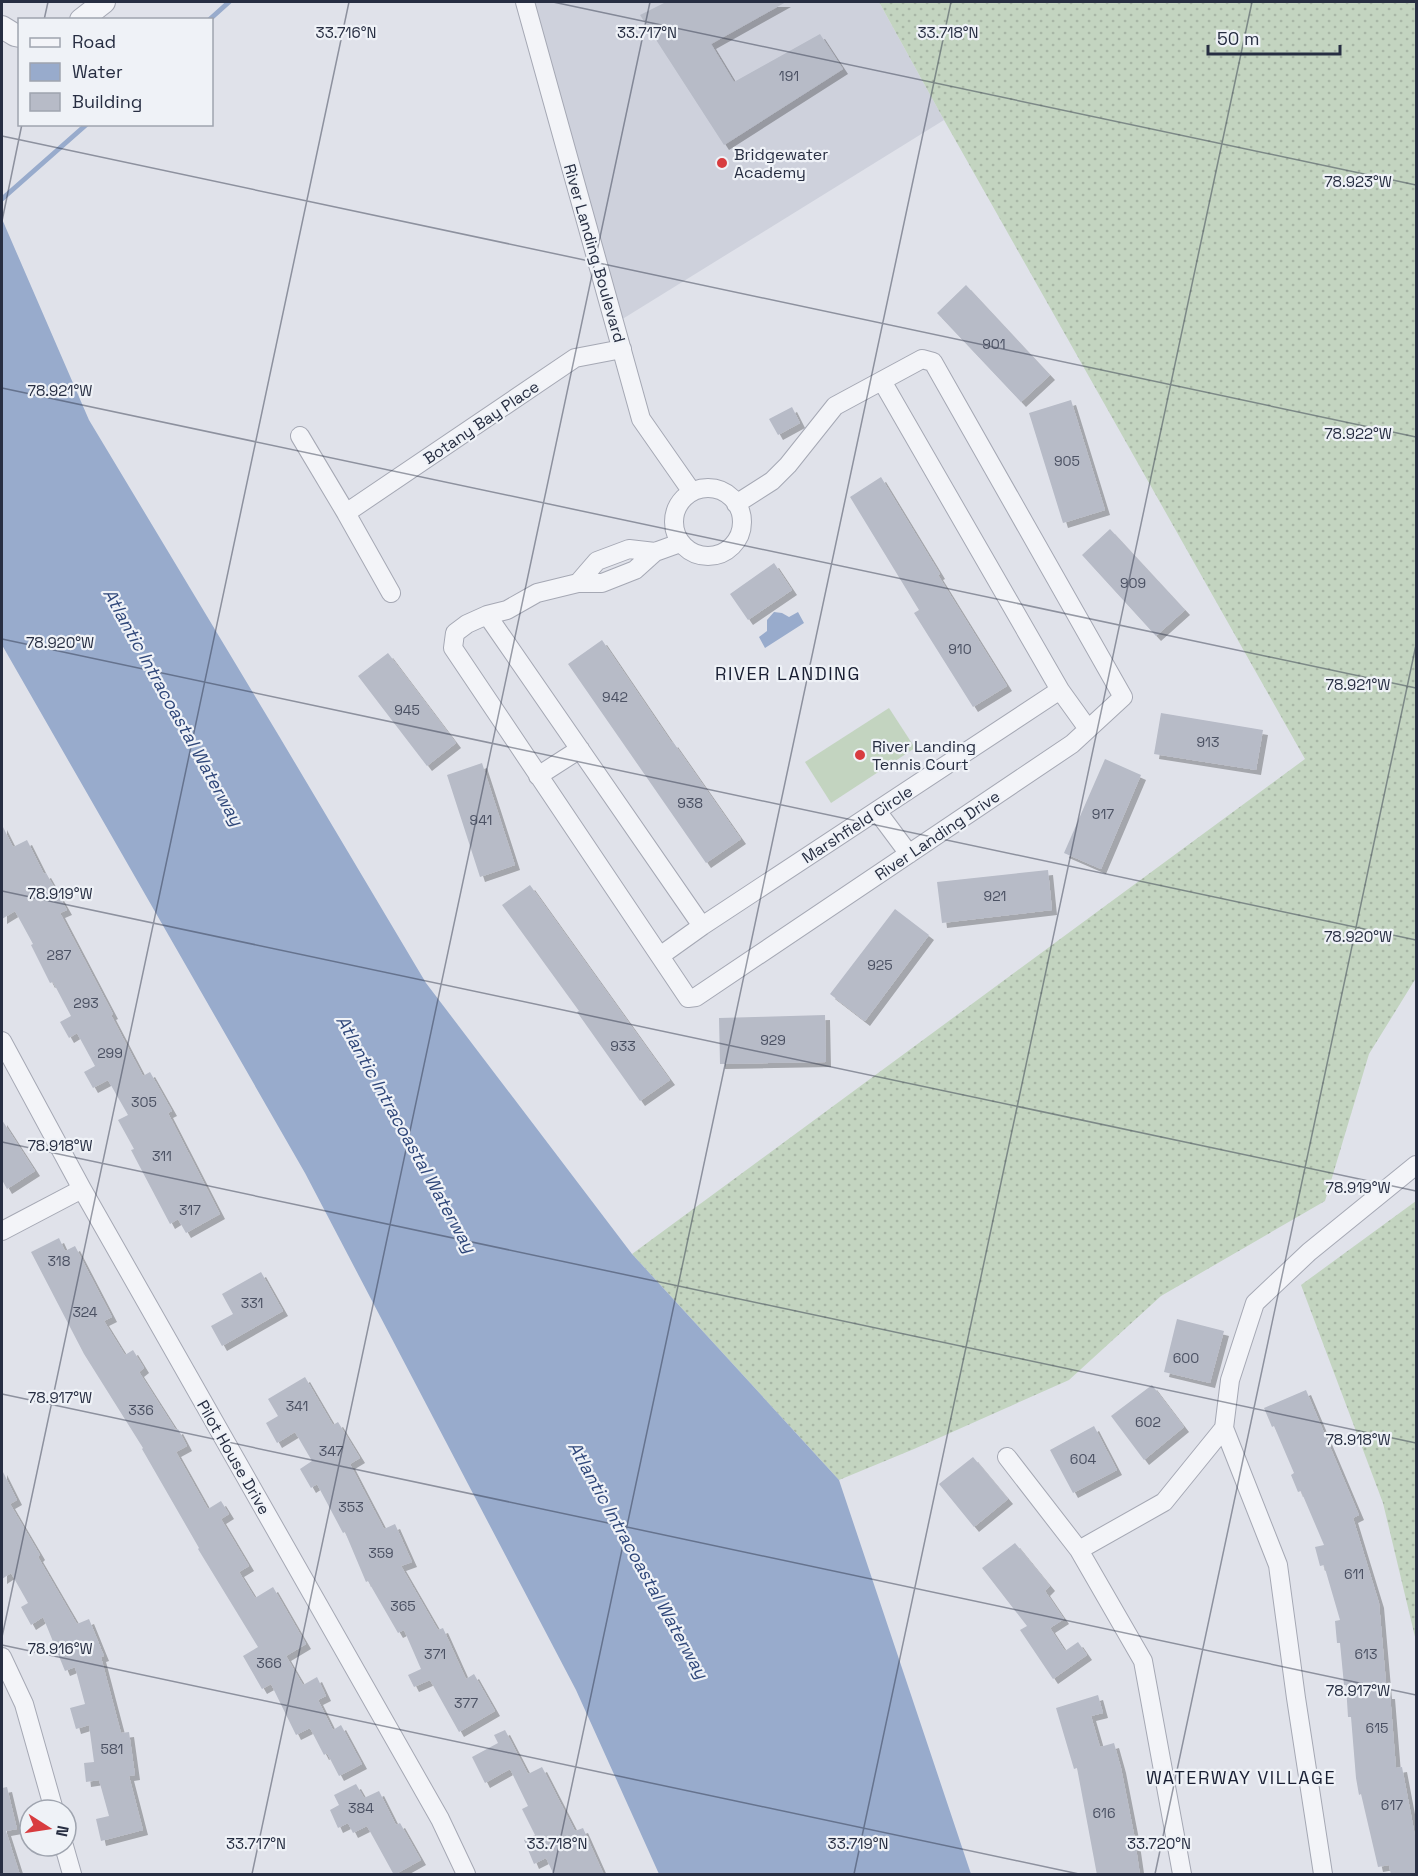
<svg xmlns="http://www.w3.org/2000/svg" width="1418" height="1876" font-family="'Space Grotesk',sans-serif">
<defs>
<pattern id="grass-dots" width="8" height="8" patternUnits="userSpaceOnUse" patternTransform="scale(1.5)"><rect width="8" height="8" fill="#c3d4c0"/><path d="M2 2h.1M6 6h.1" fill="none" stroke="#a8b6a6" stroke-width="1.8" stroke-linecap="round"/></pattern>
<filter id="shadow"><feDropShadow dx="5" dy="5" stdDeviation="0" flood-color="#0004"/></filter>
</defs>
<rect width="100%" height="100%" fill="#e0e2ea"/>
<path fill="#ced1dc" d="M 529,2 L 879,2 L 944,120 L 616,323 Z"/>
<path fill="url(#grass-dots)" d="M 879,2 L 1416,2 L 1416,978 L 1369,1054 L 1325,1201 L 1161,1296 L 1069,1380 L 914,1449 L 839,1480 L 632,1254 L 1305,759 L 944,120 Z
M 1416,1201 L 1416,1641 L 1383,1503 L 1301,1285 Z"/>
<path fill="#c3d4c0" d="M 889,708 L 915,748 L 831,803 L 805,762 Z"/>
<path fill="#98abcc" d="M 2,219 L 89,420 L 279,736 L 426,983 L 632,1254 L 839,1480 L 971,1874 L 659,1874 L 576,1690 L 305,1173 L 2,645 Z
M 774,612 L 782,613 L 789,617 L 798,612 L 804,623 L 765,648 L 759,637 L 767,631 L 767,620 Z"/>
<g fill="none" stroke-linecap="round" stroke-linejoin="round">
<path stroke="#98abcc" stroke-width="5" d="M 209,20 L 229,2
M 2,199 L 87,124"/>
</g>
<path fill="#b7bbc7" filter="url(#shadow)" d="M 666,2 L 786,2 L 711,44 L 734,82 L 820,34 L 843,69 L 724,145 L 640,15 Z
M 966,285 L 1050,375 L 1021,402 L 937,313 Z
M 1071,400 L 1105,510 L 1063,523 L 1029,413 Z
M 792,407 L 800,423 L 778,435 L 769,419 Z
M 881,477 L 940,574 L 938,575 L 1007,686 L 973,707 L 914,613 L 919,610 L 850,497 Z
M 1110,529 L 1185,610 L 1156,636 L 1082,555 Z
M 774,563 L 792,590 L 748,620 L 730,594 Z
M 602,640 L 672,743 L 673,742 L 741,839 L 706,863 L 568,664 Z
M 388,653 L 456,743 L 427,766 L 358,676 Z
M 1161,713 L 1263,730 L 1256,770 L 1154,754 Z
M 1105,759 L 1141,775 L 1101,869 L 1064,853 Z
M 482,763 L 515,865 L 480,877 L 447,775 Z
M 2,825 L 13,847 L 27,840 L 44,874 L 46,873 L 67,910 L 60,913 L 113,1014 L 111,1015 L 143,1076 L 150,1072 L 172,1111 L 168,1113 L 220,1214 L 186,1233 L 178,1219 L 170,1224 L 131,1150 L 134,1149 L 118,1120 L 128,1115 L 108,1080 L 93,1088 L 84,1072 L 95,1066 L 77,1033 L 69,1038 L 60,1022 L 71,1016 L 53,982 L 50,983 L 31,945 L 33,944 L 15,911 L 2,919 Z
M 1048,870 L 1052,910 L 942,923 L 937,882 Z
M 530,885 L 670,1080 L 640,1101 L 577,1012 L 579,1011 L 502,905 Z
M 895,909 L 929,935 L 865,1021 L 830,994 Z
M 825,1015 L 826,1062 L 720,1064 L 719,1018 Z
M 2,1120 L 35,1171 L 7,1189 L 2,1180 Z
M 59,1238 L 65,1251 L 75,1246 L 112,1317 L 104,1321 L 125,1355 L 133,1350 L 144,1368 L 139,1372 L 176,1430 L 178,1429 L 187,1446 L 176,1452 L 208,1509 L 221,1501 L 229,1514 L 221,1519 L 249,1566 L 239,1572 L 255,1598 L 273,1587 L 306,1644 L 286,1656 L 303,1685 L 317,1677 L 326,1696 L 318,1700 L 333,1730 L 341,1725 L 362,1764 L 339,1776 L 327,1753 L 324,1755 L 310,1728 L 296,1735 L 271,1684 L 262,1689 L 243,1656 L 258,1647 L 198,1549 L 199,1548 L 142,1449 L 143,1448 L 84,1354 L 31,1252 Z
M 261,1272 L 283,1311 L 222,1346 L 211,1326 L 233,1314 L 222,1294 Z
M 1177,1319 L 1224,1331 L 1210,1383 L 1164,1372 Z
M 305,1377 L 333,1425 L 338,1422 L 360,1458 L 350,1464 L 384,1529 L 395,1524 L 412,1562 L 401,1566 L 438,1630 L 443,1628 L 466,1679 L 474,1674 L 495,1711 L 459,1732 L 430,1680 L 414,1687 L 408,1675 L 421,1669 L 404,1630 L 398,1633 L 368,1581 L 366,1582 L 345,1532 L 343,1533 L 317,1484 L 311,1488 L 300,1469 L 312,1461 L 295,1432 L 277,1443 L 266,1423 L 278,1416 L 268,1399 Z
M 1152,1385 L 1184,1427 L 1144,1460 L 1111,1416 Z
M 1306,1390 L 1359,1515 L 1353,1518 L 1379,1603 L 1387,1694 L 1390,1694 L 1396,1768 L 1402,1767 L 1416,1841 L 1416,1875 L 1391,1875 L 1389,1865 L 1378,1867 L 1361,1794 L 1359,1795 L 1356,1778 L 1351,1717 L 1348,1717 L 1346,1685 L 1344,1685 L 1340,1643 L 1337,1643 L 1335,1621 L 1340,1620 L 1324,1565 L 1320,1566 L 1315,1547 L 1324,1545 L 1301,1491 L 1298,1492 L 1291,1475 L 1294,1473 L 1274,1426 L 1272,1427 L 1264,1408 Z
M 1094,1426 L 1117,1470 L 1073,1493 L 1050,1450 Z
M 973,1457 L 1008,1499 L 974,1527 L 939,1484 Z
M 2,1470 L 17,1500 L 10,1504 L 40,1555 L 38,1557 L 77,1624 L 89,1619 L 104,1656 L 101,1657 L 121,1733 L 129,1732 L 135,1775 L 129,1776 L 143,1830 L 101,1841 L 96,1819 L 109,1816 L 99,1780 L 86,1782 L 84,1763 L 94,1762 L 89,1725 L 76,1729 L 70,1708 L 85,1704 L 75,1667 L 65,1671 L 43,1617 L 31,1625 L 21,1607 L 28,1603 L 11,1573 L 2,1579 Z
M 1015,1543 L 1050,1586 L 1045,1591 L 1064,1619 L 1050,1628 L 1065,1651 L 1078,1642 L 1087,1655 L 1053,1679 L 1020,1630 L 1027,1626 L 982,1568 Z
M 1098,1695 L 1103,1713 L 1091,1716 L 1100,1747 L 1114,1743 L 1121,1768 L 1134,1834 L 1140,1875 L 1097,1875 L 1077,1768 L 1074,1769 L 1056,1708 Z
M 505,1730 L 528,1774 L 542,1767 L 575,1831 L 583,1828 L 604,1875 L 554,1875 L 546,1858 L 534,1864 L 524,1840 L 535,1835 L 522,1809 L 528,1806 L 510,1769 L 485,1783 L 472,1757 L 498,1743 L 494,1735 Z
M 356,1784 L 364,1798 L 379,1791 L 396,1825 L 400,1823 L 421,1860 L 394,1875 L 367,1826 L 353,1833 L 348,1823 L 338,1828 L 330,1810 L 339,1805 L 334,1795 Z
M 7,1787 L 17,1829 L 6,1831 L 20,1875 L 2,1875 L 2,1788 Z"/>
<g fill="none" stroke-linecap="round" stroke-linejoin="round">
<g stroke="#a5a8b4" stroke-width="20">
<path id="minor" d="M 525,2 L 641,419 L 692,492
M 300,436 L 346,513 L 391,593
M674 522a34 34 0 1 1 68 0a34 34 0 1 1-68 0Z
M 346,513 L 575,358 L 622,349
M 680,543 L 655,552 L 635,570 L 602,583 L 578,583 L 537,593 L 507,610 L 487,615 L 467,624 L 455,633 L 453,648 L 688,998 L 696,997 L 1072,744 L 1123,697 L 933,362 L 922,359 L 835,406 L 788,465 L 772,481 L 736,504
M 578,583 L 597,561 L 629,549 L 655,552
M 487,615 L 702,926 L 1060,690 L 882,381
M 1060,690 L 1088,729
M 538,776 L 580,749
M 877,811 L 909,854
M 660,956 L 702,926
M 2,1041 L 82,1189 L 440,1819 L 466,1874
M 2,1231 L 82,1189
M 1007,1457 L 1079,1550
M 2,1657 L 24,1704 L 54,1810
M 64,1846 L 72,1874
M 1182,1874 L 1143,1661 L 1079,1550 L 1164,1502 L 1224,1428
M 1323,1874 L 1296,1698 L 1278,1565 L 1224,1428 L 1230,1380 L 1255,1303 L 1309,1252 L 1416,1165"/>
</g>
<g stroke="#a5a8b4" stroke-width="24">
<path id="tertiary" d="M 81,20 L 104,2
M 2,27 L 15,35 L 20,36"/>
</g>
<use href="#minor" stroke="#f3f4f8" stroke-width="18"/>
<use href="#tertiary" stroke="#f3f4f8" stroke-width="22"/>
</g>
<path fill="none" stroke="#272e42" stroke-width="1.5" stroke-opacity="0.45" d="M 553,2 L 1416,185M 44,20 L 48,2M 2,136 L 1416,437M 2,221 L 22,124M 2,388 L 1416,688M 2,639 L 1416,940M 2,891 L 1416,1191M 2,1142 L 1416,1443M 2,1394 L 1416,1695M 2,1637 L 349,2M 2,1645 L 1079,1874M 252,1874 L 650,2M 553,1874 L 951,2M 854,1874 L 1252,2M 1155,1874 L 1416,645"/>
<g fill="#d83c3f" stroke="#eff2f7" stroke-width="2">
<circle cx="722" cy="163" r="6"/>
<circle cx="860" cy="755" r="6"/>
</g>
<g text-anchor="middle" stroke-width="4.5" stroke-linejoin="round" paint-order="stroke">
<g font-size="14" fill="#4b5163">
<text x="789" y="81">191</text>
<text x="994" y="349">901</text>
<text x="1067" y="466">905</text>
<text x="1133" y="588">909</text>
<text x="960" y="654">910</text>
<text x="615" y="702">942</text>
<text x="407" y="715">945</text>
<text x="1208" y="747">913</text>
<text x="690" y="808">938</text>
<text x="1103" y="819">917</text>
<text x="481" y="825">941</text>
<text x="995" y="901">921</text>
<text x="59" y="960">287</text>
<text x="880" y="970">925</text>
<text x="86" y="1008">293</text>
<text x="773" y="1045">929</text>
<text x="623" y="1051">933</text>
<text x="110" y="1058">299</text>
<text x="144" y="1107">305</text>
<text x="162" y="1161">311</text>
<text x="190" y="1215">317</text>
<text x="59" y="1266">318</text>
<text x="252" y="1308">331</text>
<text x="85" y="1317">324</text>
<text x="1186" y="1363">600</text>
<text x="297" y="1411">341</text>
<text x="141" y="1415">336</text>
<text x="1148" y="1427">602</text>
<text x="331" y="1456">347</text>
<text x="1083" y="1464">604</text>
<text x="351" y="1512">353</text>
<text x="381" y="1558">359</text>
<text x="1354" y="1579">611</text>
<text x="403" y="1611">365</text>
<text x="435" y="1659">371</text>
<text x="1366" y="1659">613</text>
<text x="269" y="1668">366</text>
<text x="466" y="1708">377</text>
<text x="1377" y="1733">615</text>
<text x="112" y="1754">581</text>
<text x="1392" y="1810">617</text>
<text x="361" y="1813">384</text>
<text x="1104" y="1818">616</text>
</g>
<g font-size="16" fill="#272e42" stroke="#eff2f7" text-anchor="start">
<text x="734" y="160">Bridgewater<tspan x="734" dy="18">Academy</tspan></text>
<text x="872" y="752">River Landing<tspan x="872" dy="18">Tennis Court</tspan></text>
</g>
<g font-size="16" fill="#272e42" stroke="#eff2f7">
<text transform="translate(595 253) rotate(74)" y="6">River Landing Boulevard</text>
<text transform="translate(481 422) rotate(-34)" y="6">Botany Bay Place</text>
<text transform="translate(857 824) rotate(-33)" y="6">Marshfield Circle</text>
<text transform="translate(937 835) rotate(-34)" y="6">River Landing Drive</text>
<text transform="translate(234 1457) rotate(60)" y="6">Pilot House Drive</text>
</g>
<g font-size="18" letter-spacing="1.5" fill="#191f33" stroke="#eff2f7">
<text x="788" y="680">RIVER LANDING</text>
<text x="1241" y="1784">WATERWAY VILLAGE</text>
</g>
<g font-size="18" font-style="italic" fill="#2e4679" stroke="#eff2f7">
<text transform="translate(173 707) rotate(61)" y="6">Atlantic Intracoastal Waterway</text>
<text transform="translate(406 1134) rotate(61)" y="6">Atlantic Intracoastal Waterway</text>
<text transform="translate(638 1560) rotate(61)" y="6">Atlantic Intracoastal Waterway</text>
</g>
</g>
<g font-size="15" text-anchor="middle" fill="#272e42" stroke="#eff2f7" stroke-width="4.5" stroke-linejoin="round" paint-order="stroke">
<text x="346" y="38">33.716°N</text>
<text x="647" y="38">33.717°N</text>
<text x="948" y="38">33.718°N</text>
<text x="1358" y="187">78.923°W</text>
<text x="60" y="396">78.921°W</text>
<text x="1358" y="439">78.922°W</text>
<text x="60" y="648">78.920°W</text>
<text x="1358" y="690">78.921°W</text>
<text x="60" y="899">78.919°W</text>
<text x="1358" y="942">78.920°W</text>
<text x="60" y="1151">78.918°W</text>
<text x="1358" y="1193">78.919°W</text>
<text x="60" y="1403">78.917°W</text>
<text x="1358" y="1445">78.918°W</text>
<text x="60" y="1654">78.916°W</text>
<text x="1358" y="1696">78.917°W</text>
<text x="256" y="1849">33.717°N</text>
<text x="557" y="1849">33.718°N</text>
<text x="858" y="1849">33.719°N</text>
<text x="1159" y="1849">33.720°N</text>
</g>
<rect width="1418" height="1876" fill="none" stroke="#272e42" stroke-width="6"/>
<rect x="18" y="18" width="195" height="108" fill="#eff2f7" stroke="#9fa4af" stroke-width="1.5"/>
<rect x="30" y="38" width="30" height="9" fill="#f3f4f8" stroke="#9fa4af" stroke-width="1.5"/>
<text x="72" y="48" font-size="18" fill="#272e42">Road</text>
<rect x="30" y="63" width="30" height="18" fill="#98abcc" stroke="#9fa4af" stroke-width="1.5"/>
<text x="72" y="78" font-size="18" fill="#272e42">Water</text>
<rect x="30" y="93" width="30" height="18" fill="#b7bbc7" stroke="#9fa4af" stroke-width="1.5"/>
<text x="72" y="108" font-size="18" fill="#272e42">Building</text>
<g transform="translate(48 1828) rotate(102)"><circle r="28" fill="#eff2f7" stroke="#9fa4af" stroke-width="1.5"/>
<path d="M0-4.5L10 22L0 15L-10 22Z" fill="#d83c3f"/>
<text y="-9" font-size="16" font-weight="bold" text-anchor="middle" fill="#272e42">N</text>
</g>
<path d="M1208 45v9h132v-9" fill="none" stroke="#272e42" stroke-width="3"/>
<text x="1217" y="45" font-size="18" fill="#272e42" stroke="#eff2f7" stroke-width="4.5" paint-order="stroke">50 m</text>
</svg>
